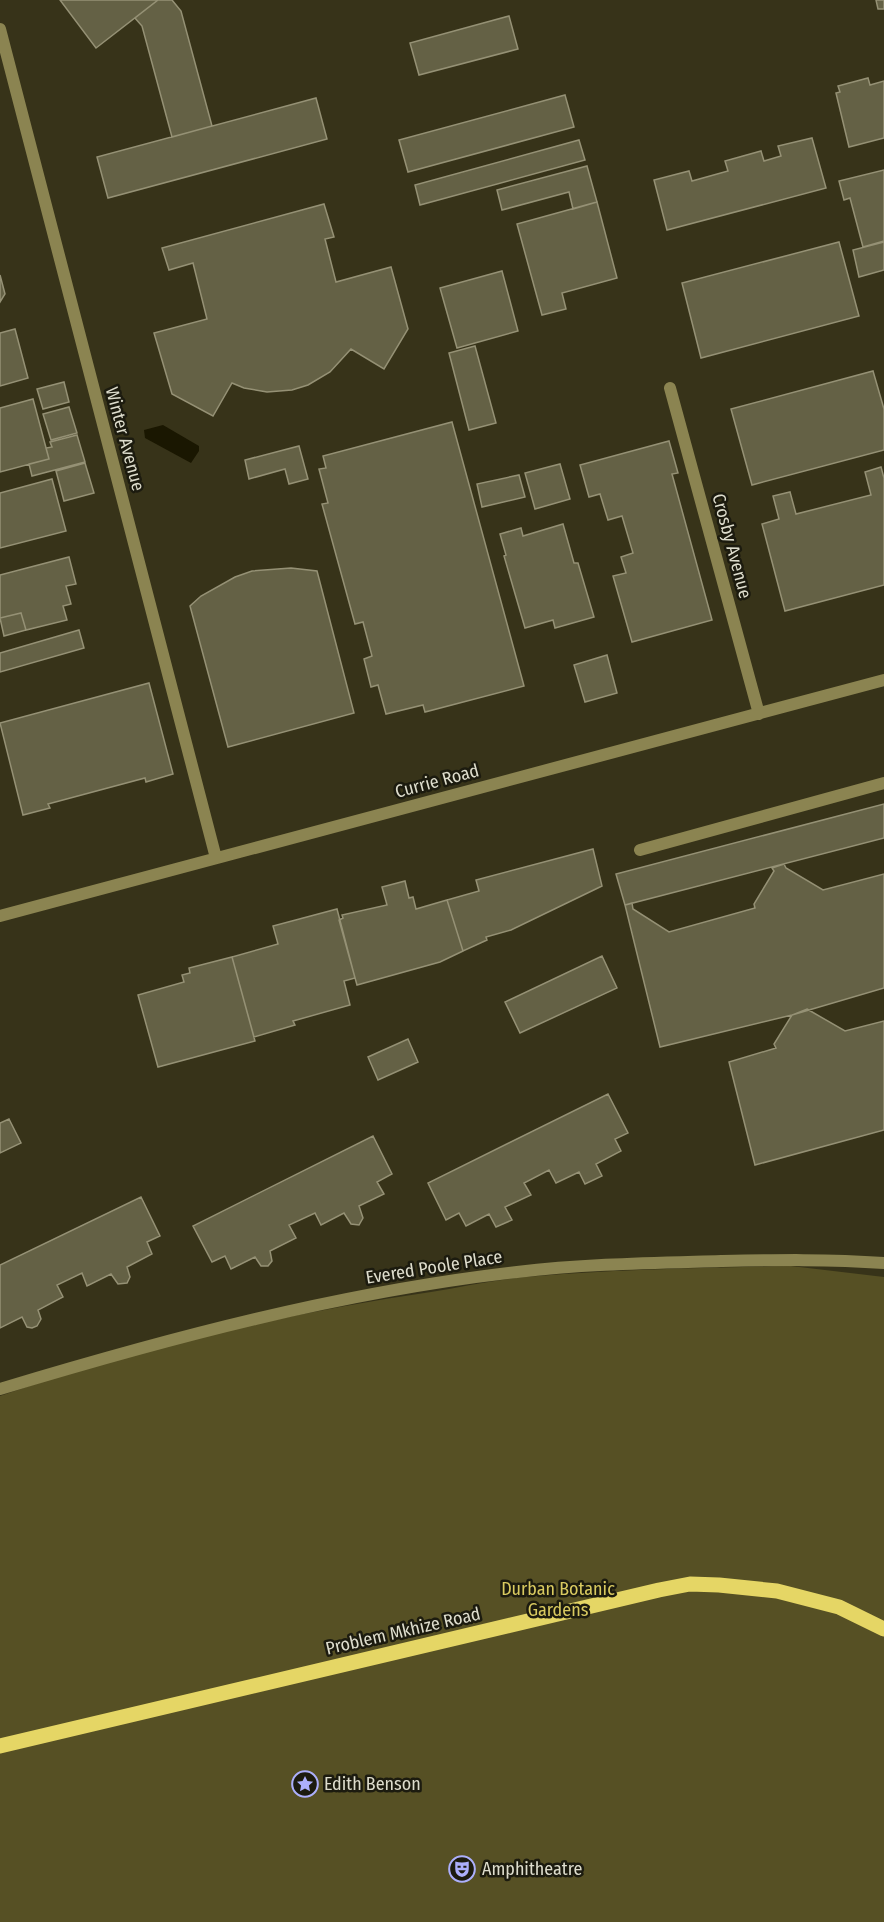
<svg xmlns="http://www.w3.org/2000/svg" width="884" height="1922" font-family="'Fira Sans Condensed',sans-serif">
<rect width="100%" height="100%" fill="#373319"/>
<path fill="#565024" d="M 791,1266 L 884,1277 L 884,1922 L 0,1922 L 0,1396 C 138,1348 286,1313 431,1292 C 466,1286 502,1278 538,1276 C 622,1269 707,1268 791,1266 Z"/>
<path fill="#1a1701" d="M 163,425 L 199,446 L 199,451 L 191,463 L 145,438 L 144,430 Z"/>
<path fill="#646145" stroke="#959175" stroke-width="1.5" d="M 60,0 L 158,0 L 96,48 Z
M 158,0 L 172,0 L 181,11 L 212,126 L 172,137 L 142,26 L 135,18 Z
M 876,0 L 884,0 L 884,9 L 878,9 Z
M 509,16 L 518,49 L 419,75 L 410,43 Z
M 868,78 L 870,85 L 884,81 L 884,138 L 849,147 L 836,93 L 840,92 L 838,86 Z
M 565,95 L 574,127 L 408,172 L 399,140 Z
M 316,98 L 327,139 L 108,198 L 97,157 Z
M 812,138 L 826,188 L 667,230 L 654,180 L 689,171 L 692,181 L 728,171 L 725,161 L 761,151 L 764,161 L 781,156 L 778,146 Z
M 579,140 L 585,160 L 420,205 L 415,185 Z
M 587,166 L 597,202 L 573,209 L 569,192 L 502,210 L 497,190 Z
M 884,170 L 884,241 L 863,247 L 850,198 L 844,200 L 839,181 Z
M 597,202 L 617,278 L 562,293 L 566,309 L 542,315 L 517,224 Z
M 324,204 L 334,237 L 325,239 L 336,282 L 391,267 L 408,329 L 384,369 L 351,349 L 330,372 L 308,385 L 292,390 L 267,392 L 244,388 L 232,383 L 213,416 L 172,394 L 154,333 L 207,319 L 193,263 L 169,270 L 162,248 Z
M 839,242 L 859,316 L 701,358 L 682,283 Z
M 884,242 L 884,270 L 859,277 L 853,250 Z
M 502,271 L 518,331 L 457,348 L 440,288 Z
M 0,275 L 5,294 L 0,302 Z
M 15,329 L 28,378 L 0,386 L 0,333 Z
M 475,346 L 496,423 L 469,430 L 449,353 Z
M 873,371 L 884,409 L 884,450 L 752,485 L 731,409 Z
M 64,382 L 69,402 L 43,409 L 37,389 Z
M 33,399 L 49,459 L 0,472 L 0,408 Z
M 69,407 L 77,433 L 51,440 L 43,414 Z
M 452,422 L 524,686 L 425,712 L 423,705 L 386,714 L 378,685 L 371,687 L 364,659 L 372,656 L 363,622 L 355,624 L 322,504 L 328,503 L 319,469 L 326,468 L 323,456 Z
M 77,435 L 85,462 L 32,476 L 29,464 L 49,459 L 46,448 L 52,447 L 50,442 Z
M 669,441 L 678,473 L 672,474 L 712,620 L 632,642 L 613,576 L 626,573 L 621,557 L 633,553 L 622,516 L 608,520 L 600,494 L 589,497 L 580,465 Z
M 299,446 L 308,479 L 289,484 L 285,469 L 249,479 L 245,460 Z
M 85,463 L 94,493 L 64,501 L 56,471 Z
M 560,464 L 570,499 L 535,509 L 525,473 Z
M 881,467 L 884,478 L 884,585 L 785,611 L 762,524 L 779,519 L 773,496 L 790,492 L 796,514 L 871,495 L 865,472 Z
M 519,475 L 525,497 L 482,507 L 477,484 Z
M 52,479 L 66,531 L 0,548 L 0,493 Z
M 563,524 L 574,563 L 578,563 L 594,617 L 555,628 L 553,620 L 525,628 L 504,556 L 506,555 L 500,534 L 521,528 L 523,536 Z
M 69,557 L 76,584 L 66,586 L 71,604 L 63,606 L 67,620 L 26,630 L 21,613 L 0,618 L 0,575 Z
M 291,568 L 317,571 L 354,713 L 228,747 L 190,606 L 201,596 L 235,577 L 252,571 Z
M 21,613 L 26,630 L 4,636 L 0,618 Z
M 79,630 L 84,648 L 0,672 L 0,653 Z
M 607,655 L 617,693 L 585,702 L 574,665 Z
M 149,683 L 173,774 L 146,782 L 145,778 L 48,804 L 50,808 L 23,815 L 0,723 Z
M 884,804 L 884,838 L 625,905 L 616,874 Z
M 593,849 L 602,886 L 511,930 L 486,937 L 487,940 L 463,951 L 447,900 L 479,891 L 476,880 Z
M 784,864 L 786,868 L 823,890 L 884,874 L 884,988 L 792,1015 L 660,1047 L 625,905 L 632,903 L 633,909 L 669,932 L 755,908 L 754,904 L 774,871 L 772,868 Z
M 405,881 L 409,898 L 413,897 L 416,909 L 447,900 L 463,951 L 440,962 L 357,985 L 339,920 L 343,918 L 342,915 L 387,905 L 382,887 Z
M 337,909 L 355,978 L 344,981 L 350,1005 L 293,1021 L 295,1025 L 254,1037 L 232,957 L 278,944 L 273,926 Z
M 602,956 L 617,988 L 520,1033 L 505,1002 Z
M 232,957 L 255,1041 L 158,1067 L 138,995 L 184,982 L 182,975 L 190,973 L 189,968 Z
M 807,1009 L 845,1031 L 884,1021 L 884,1130 L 755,1165 L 729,1062 L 776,1048 L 774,1044 L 792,1015 Z
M 408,1039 L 418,1062 L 378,1080 L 368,1057 Z
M 608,1094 L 628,1133 L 615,1139 L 621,1151 L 596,1164 L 602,1176 L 585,1184 L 579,1172 L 556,1183 L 549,1170 L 524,1183 L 531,1195 L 505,1207 L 512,1220 L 496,1227 L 489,1214 L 466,1226 L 459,1213 L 446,1220 L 428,1183 Z
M 9,1119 L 21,1143 L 0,1153 L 0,1123 Z
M 373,1136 L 392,1174 L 377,1182 L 384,1194 L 359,1206 L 363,1218 L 359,1225 L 351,1224 L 344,1213 L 321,1225 L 315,1213 L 289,1225 L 296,1238 L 270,1251 L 272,1261 L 268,1266 L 261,1266 L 255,1257 L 231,1269 L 225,1256 L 212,1262 L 193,1226 Z
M 141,1197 L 160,1236 L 147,1242 L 152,1254 L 127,1267 L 130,1277 L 127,1283 L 118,1284 L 111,1274 L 87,1286 L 82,1273 L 57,1285 L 63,1297 L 38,1310 L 41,1319 L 37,1326 L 32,1328 L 27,1327 L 22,1317 L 0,1328 L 0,1265 Z"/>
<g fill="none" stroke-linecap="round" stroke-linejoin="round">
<path stroke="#8b8451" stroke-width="12" d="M 640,850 L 884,783"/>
<path stroke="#8b8451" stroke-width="12" d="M 0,29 L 216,858
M 670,388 L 759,714
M 0,916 L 884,680
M 0,1389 C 169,1338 341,1292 517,1272 C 584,1264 653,1263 721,1261 C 776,1260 829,1259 884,1263"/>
<path stroke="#e5d665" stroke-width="15" d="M 0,1746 L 659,1590 L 690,1584 L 719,1585 L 777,1591 L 839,1607 L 884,1629"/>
</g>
<defs>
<g id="sight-ring" transform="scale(1.35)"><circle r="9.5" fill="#1c1b0f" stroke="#acaffb" stroke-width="1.5"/><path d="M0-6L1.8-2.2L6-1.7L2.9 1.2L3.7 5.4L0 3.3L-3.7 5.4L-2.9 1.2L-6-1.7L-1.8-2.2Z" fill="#acaffb"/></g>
<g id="theatre-ring" transform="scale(1.35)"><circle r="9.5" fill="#1c1b0f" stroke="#acaffb" stroke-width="1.5"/><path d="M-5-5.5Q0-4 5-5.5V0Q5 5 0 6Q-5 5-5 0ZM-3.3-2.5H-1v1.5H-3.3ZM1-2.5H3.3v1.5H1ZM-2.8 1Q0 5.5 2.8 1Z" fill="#acaffb"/></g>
</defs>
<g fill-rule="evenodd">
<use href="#sight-ring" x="305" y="1784"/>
<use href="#theatre-ring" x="462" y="1869"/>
</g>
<g text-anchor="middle" stroke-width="5" stroke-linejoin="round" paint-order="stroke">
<g font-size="18" fill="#deddcd" stroke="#1c1b0f">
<text transform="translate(125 439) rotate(75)" y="6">Winter Avenue</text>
<text transform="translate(732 546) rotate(75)" y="6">Crosby Avenue</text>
<text transform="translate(437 781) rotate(-15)" y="6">Currie Road</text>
<text transform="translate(434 1267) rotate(-9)" y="6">Evered Poole Place</text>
<text transform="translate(403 1631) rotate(-13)" y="6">Problem Mkhize Road</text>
</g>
<g font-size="18" fill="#d9ca60" stroke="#1c1b0f">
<text x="558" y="1595">Durban Botanic<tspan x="558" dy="21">Gardens</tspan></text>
</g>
<g font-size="18" fill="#deddcd" stroke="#1c1b0f" text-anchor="start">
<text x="324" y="1790">Edith Benson</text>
<text x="482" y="1875">Amphitheatre</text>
</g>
</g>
</svg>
